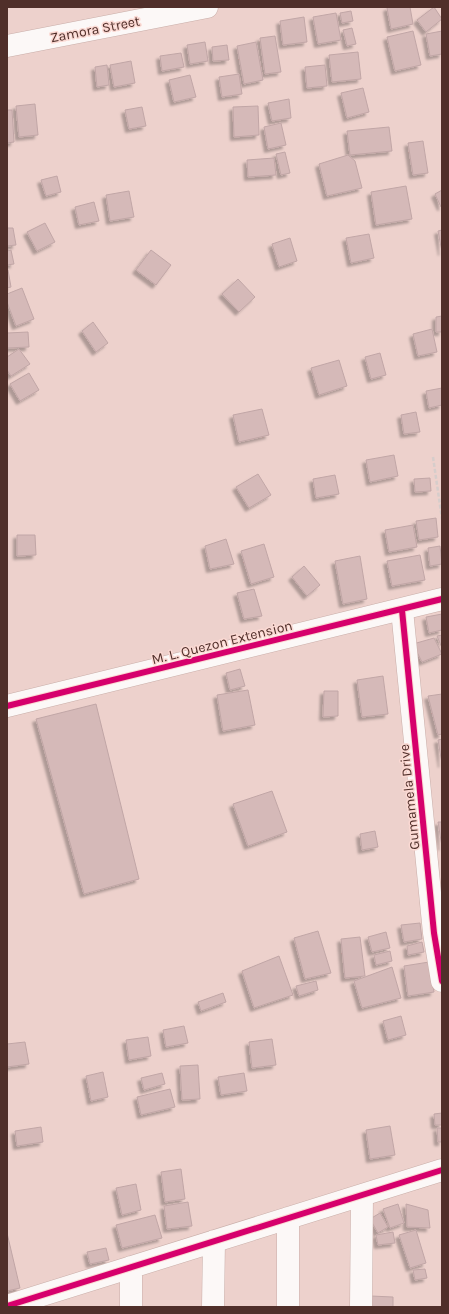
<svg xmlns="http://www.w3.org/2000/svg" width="449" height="1314" font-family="Karla,sans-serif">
<defs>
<filter id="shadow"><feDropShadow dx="-3.5" dy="3.5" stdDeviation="1" flood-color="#0004"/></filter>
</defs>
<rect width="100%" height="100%" fill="#edd1cc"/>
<path fill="#d5b9b8" stroke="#c1a6a6" filter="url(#shadow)" d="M 390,7 L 410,7 L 413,24 L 391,29 L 387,8 Z
M 434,7 L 442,19 L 426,32 L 417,20 Z
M 351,11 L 353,21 L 342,23 L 340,13 Z
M 336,13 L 341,40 L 318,44 L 313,17 Z
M 304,17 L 307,42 L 283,45 L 280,21 Z
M 352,28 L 356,44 L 347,46 L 343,30 Z
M 413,31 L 421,65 L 395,71 L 387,37 Z
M 442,31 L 442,54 L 430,56 L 426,34 Z
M 275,36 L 281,72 L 265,74 L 260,38 Z
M 205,42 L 208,61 L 190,64 L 187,45 Z
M 256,42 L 263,80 L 244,84 L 237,46 Z
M 227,45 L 229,60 L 213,61 L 212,47 Z
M 358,52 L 361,79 L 332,82 L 329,55 Z
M 181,53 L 184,67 L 162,71 L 160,56 Z
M 131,61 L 135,83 L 114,87 L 110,65 Z
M 107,65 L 109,85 L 97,87 L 95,67 Z
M 325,65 L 327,86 L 307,88 L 305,67 Z
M 239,74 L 242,94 L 222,97 L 219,77 Z
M 190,75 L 196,97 L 174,102 L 169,80 Z
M 363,88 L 369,112 L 347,118 L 341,93 Z
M 289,99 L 291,118 L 272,121 L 268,103 Z
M 35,104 L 38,135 L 19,137 L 16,106 Z
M 258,106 L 259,135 L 234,137 L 233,107 Z
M 142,107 L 146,126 L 129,129 L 125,110 Z
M 7,110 L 12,110 L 14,142 L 7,143 Z
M 281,123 L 286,145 L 268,149 L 264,127 Z
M 389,127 L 392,151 L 350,155 L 347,131 Z
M 423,141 L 428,173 L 413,175 L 408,143 Z
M 285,152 L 290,173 L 281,175 L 276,154 Z
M 348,155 L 355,161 L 362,188 L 327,196 L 319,164 Z
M 274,158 L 276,175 L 248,177 L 247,160 Z
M 57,176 L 61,192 L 46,196 L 41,180 Z
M 406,186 L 412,219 L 376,225 L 371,192 Z
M 442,190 L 442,207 L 441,207 L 435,194 Z
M 129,191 L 134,217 L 110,221 L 106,195 Z
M 94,202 L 99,221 L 79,225 L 75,207 Z
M 45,223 L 55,242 L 37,251 L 27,232 Z
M 7,228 L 13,228 L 16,245 L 7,246 Z
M 442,230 L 442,252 L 438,231 Z
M 369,234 L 374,258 L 351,263 L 346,238 Z
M 290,238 L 297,261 L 279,267 L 272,244 Z
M 11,250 L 14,264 L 7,265 L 7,251 Z
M 151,250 L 171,265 L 156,285 L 136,270 Z
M 8,270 L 11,287 L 7,288 L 7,271 Z
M 238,279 L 255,297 L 239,312 L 222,294 Z
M 22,288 L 34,319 L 16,326 L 7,302 L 7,294 Z
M 442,316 L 442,332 L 436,332 L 436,317 Z
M 93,322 L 108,343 L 96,352 L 82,331 Z
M 432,329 L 437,352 L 418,356 L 413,334 Z
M 28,332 L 29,347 L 7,348 L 7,333 Z
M 19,349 L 30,364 L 11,376 L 7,370 L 7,357 Z
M 380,353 L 386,375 L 371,379 L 365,357 Z
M 339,360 L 347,386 L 319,395 L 311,368 Z
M 29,373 L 39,390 L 20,401 L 10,384 Z
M 442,388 L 442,405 L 429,408 L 426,391 Z
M 262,409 L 269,435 L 239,442 L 233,415 Z
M 416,412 L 420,432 L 404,434 L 401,415 Z
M 394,455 L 398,476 L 370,482 L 366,460 Z
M 258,474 L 271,495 L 249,508 L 236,487 Z
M 335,475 L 339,494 L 316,498 L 313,479 Z
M 430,478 L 431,491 L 415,492 L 414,479 Z
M 436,518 L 438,537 L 419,540 L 416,521 Z
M 413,525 L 417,547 L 389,552 L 385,530 Z
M 17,535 L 35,535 L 36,555 L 17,556 Z
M 226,539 L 234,564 L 210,569 L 205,546 Z
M 264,544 L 274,577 L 251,584 L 241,551 Z
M 440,546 L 442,564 L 430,566 L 428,548 Z
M 420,555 L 425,580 L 392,586 L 387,561 Z
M 360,556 L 367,599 L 343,604 L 335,561 Z
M 304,566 L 320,585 L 307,596 L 292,577 Z
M 254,589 L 262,616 L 244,619 L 237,593 Z
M 442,614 L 442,630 L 429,633 L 426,617 Z
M 442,635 L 442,648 L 437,636 Z
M 434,638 L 442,654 L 422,662 L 413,644 Z
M 240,669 L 245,686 L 230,690 L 226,673 Z
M 383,676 L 388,714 L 362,717 L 357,680 Z
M 248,690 L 255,725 L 223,731 L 217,695 Z
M 324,691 L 338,691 L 338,716 L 323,717 Z
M 442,694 L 442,734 L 438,735 L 428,696 Z
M 96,704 L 139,879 L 84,894 L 36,719 Z
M 442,739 L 442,764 L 438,740 Z
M 272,791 L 287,832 L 248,846 L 233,804 Z
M 438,822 L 442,822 L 442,847 Z
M 375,831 L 378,847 L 362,850 L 360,834 Z
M 420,923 L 422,939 L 404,942 L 401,925 Z
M 318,931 L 331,973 L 305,979 L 294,938 Z
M 386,932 L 390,948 L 372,952 L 368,937 Z
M 360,937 L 365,976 L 345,978 L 341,939 Z
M 422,942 L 424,952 L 408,955 L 407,946 Z
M 390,951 L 392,961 L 376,965 L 374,955 Z
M 279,956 L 293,995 L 254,1008 L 242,971 Z
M 429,962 L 434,992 L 408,996 L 404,966 Z
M 392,967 L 401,998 L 362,1008 L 354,981 Z
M 316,981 L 318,990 L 299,996 L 296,986 Z
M 223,993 L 226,1002 L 201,1011 L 198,1002 Z
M 401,1016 L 406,1035 L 388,1040 L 383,1021 Z
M 184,1026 L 188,1043 L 166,1047 L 163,1030 Z
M 148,1037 L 151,1056 L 129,1060 L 126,1040 Z
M 272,1039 L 276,1065 L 252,1068 L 249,1042 Z
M 25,1042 L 29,1064 L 7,1067 L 7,1044 Z
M 198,1065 L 200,1099 L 182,1100 L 180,1066 Z
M 103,1072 L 108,1097 L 91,1101 L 86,1076 Z
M 162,1073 L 165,1084 L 144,1090 L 141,1078 Z
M 244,1073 L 247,1091 L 221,1095 L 218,1077 Z
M 170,1089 L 175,1107 L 141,1115 L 137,1097 Z
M 442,1113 L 442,1125 L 435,1125 L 434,1114 Z
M 390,1126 L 395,1155 L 370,1159 L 366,1130 Z
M 41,1127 L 43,1142 L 17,1146 L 15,1131 Z
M 437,1128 L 442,1128 L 442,1142 L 438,1142 Z
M 181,1169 L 185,1199 L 165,1202 L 161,1172 Z
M 136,1184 L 141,1210 L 122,1215 L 116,1188 Z
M 188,1202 L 192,1226 L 167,1229 L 164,1206 Z
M 398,1204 L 404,1223 L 390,1228 L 383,1209 Z
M 406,1204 L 428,1210 L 430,1228 L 407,1227 Z
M 380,1213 L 388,1227 L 378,1233 L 370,1219 Z
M 155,1215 L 162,1238 L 122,1248 L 116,1225 Z
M 416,1230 L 426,1263 L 410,1268 L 399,1235 Z
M 393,1232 L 395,1243 L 378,1245 L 376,1235 Z
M 7,1233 L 20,1288 L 7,1291 Z
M 106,1248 L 109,1260 L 90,1264 L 87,1252 Z
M 425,1269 L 427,1278 L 415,1280 L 413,1270 Z
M 371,1296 L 393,1297 L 393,1307 L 371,1307 Z"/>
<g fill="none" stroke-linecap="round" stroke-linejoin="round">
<g stroke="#c9aea9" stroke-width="23">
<path id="street" d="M 402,610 L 434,933 L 442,981
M 288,1218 L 288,1307
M 131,1267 L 131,1307
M 7,1306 L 442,1170
M 213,1307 L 214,1241
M 361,1307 L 362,1195"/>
</g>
<g stroke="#c9aea9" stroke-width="23">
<path id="secondary" d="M 7,46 L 207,7
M 7,706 L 442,599"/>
</g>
<path stroke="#d6cdcb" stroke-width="2.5" stroke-dasharray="4 2" stroke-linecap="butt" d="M 433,457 L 442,519"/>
<use href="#street" stroke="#fcf8f7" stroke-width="22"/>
<use href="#secondary" stroke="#fcf8f7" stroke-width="22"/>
<g stroke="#fbd9d3" stroke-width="8">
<path id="cycleway" d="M 402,610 L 434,933 L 442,981
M 7,706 L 442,599
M 7,1306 L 442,1170"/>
</g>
<use href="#cycleway" stroke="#d6006c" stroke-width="6"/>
</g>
<g text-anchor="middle" stroke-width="3" stroke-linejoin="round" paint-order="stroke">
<g font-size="14" fill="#502f2a" stroke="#fbd9d3">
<text transform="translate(95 29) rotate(-11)" y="5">Zamora Street</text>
<text transform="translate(222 642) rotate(-14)" y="5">M. L. Quezon Extension</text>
<text transform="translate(409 797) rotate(-96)" y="5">Gumamela Drive</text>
</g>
</g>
<rect width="449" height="1314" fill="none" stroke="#502f2a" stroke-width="16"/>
</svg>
